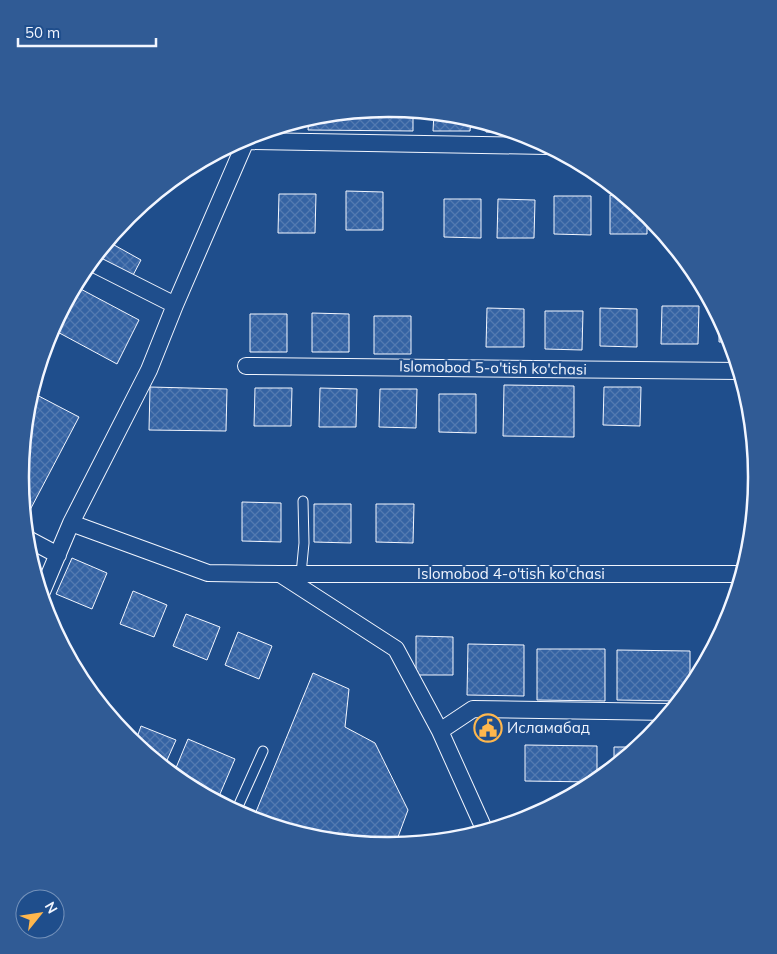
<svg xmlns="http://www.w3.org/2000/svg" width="777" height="954" font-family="Mulish,sans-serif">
<defs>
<pattern id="building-cross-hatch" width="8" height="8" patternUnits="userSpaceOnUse" patternTransform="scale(1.25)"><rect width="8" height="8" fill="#3563a3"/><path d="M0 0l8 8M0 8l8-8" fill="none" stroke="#537ab1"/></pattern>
</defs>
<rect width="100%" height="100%" fill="#1f4e8c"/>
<path fill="url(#building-cross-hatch)" stroke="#f2f6ff" d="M 389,109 L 413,111 L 413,131 L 308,130 L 309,118 L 317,116 Z
M 434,113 L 461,116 L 471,119 L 470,131 L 433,131 Z
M 486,123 L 517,133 L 486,132 Z
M 346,191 L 383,192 L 383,230 L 346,230 Z
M 279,194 L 316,194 L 315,233 L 278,233 Z
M 610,195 L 624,196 L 647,215 L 647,234 L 610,234 Z
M 554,196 L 591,196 L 591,235 L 554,234 Z
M 444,199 L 481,199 L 481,238 L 444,237 Z
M 498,199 L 535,200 L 534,238 L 497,238 Z
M 107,241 L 141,260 L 131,279 L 93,259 Z
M 75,286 L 139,320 L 117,364 L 52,329 Z
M 662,306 L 699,306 L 698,344 L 661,344 Z
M 487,308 L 524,309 L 524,347 L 486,347 Z
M 600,308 L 637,309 L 637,347 L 600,346 Z
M 545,311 L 583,311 L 582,350 L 545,349 Z
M 312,313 L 349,314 L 349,352 L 312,352 Z
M 250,314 L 287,314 L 287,352 L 250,352 Z
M 374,316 L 411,316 L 411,354 L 374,354 Z
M 719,318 L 729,336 L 731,342 L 719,342 Z
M 504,385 L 574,386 L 574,437 L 503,436 Z
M 150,387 L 227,389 L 226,431 L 149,430 Z
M 604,387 L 641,387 L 640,426 L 603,425 Z
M 255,388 L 292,388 L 291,426 L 254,426 Z
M 320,388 L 357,389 L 356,427 L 319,427 Z
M 380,389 L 417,389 L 416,428 L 379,427 Z
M 31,392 L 79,417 L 30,510 L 23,506 L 20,477 L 27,405 Z
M 439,394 L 476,394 L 476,433 L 439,432 Z
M 242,502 L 281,503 L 281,542 L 242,541 Z
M 314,504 L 351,504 L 351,543 L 314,542 Z
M 376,504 L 414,504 L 413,543 L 376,542 Z
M 72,558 L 107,573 L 92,609 L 56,594 Z
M 133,591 L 167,605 L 154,637 L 120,624 Z
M 186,614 L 220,627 L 207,660 L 173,646 Z
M 238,632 L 272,646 L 259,679 L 225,665 Z
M 416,636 L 453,637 L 453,675 L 416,675 Z
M 468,644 L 524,645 L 524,696 L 467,695 Z
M 537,649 L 605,649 L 605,701 L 537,700 Z
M 617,650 L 690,651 L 690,688 L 679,701 L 617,700 Z
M 313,673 L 349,689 L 345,727 L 375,743 L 408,810 L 395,845 L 388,845 L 316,838 L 253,819 Z
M 106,711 L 120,717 L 117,725 Z
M 141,726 L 176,740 L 164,767 L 135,743 Z
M 188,739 L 235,759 L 217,801 L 184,783 L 173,775 Z
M 525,745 L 597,746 L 597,780 L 595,782 L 525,781 Z
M 614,747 L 638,747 L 614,766 Z"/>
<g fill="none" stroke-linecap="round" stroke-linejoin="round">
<g stroke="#f2f6ff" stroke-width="11">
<path id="lane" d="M 301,574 L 304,543 L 303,501
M 236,811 L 263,751"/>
</g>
<g stroke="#f2f6ff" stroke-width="18">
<path id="street" d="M 247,141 L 547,146
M 90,262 L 175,305
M 246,366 L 740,371
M 71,523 L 208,573 L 280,574 L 396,649 L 440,731 L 485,831
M 26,538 L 58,555
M 280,574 L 742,574
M 41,594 L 71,523 L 149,370 L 175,305 L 248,136
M 440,731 L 473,709 L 670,712"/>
</g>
<use href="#lane" stroke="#1f4e8c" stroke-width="9"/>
<use href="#street" stroke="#1f4e8c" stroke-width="16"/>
</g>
<defs>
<g id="civic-ring" transform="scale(1.4375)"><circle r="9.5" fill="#1f4e8c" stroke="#ffb74d" stroke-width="1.5"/><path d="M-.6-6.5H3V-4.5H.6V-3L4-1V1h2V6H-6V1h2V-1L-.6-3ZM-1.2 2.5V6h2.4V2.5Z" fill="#ffb74d"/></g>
</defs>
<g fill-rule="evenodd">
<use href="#civic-ring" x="488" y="728"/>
</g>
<g text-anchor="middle" stroke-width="4" stroke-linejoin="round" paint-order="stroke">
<g font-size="15" fill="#f2f6ff" stroke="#1f4e8c">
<text transform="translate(493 368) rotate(1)" y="5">Islomobod 5-o'tish ko'chasi</text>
<text x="511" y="579">Islomobod 4-o'tish ko'chasi</text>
</g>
<g font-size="15" fill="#f2f6ff" stroke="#1f4e8c" text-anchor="start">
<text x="507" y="733">Исламабад</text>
</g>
</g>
<path d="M0 0H777V954H0ZM388 117H389A359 359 0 0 1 748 476V478A359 359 0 0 1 389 837H388A359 359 0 0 1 29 478V476A359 359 0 0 1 388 117Z" fill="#305b95" fill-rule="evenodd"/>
<path fill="none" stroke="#f2f6ff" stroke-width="2.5" d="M388 117H389A359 359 0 0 1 748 476V478A359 359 0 0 1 389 837H388A359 359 0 0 1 29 478V476A359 359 0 0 1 388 117Z"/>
<g transform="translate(40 914) rotate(60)"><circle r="24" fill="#1f4e8c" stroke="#7391ba"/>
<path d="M0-4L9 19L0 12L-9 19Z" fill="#ffb74d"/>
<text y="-8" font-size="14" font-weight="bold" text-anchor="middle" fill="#f2f6ff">N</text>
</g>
<path d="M18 38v8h138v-8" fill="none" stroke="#f2f6ff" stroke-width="2.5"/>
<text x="25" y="38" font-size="15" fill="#f2f6ff" stroke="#1f4e8c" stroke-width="4" paint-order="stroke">50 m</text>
</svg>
